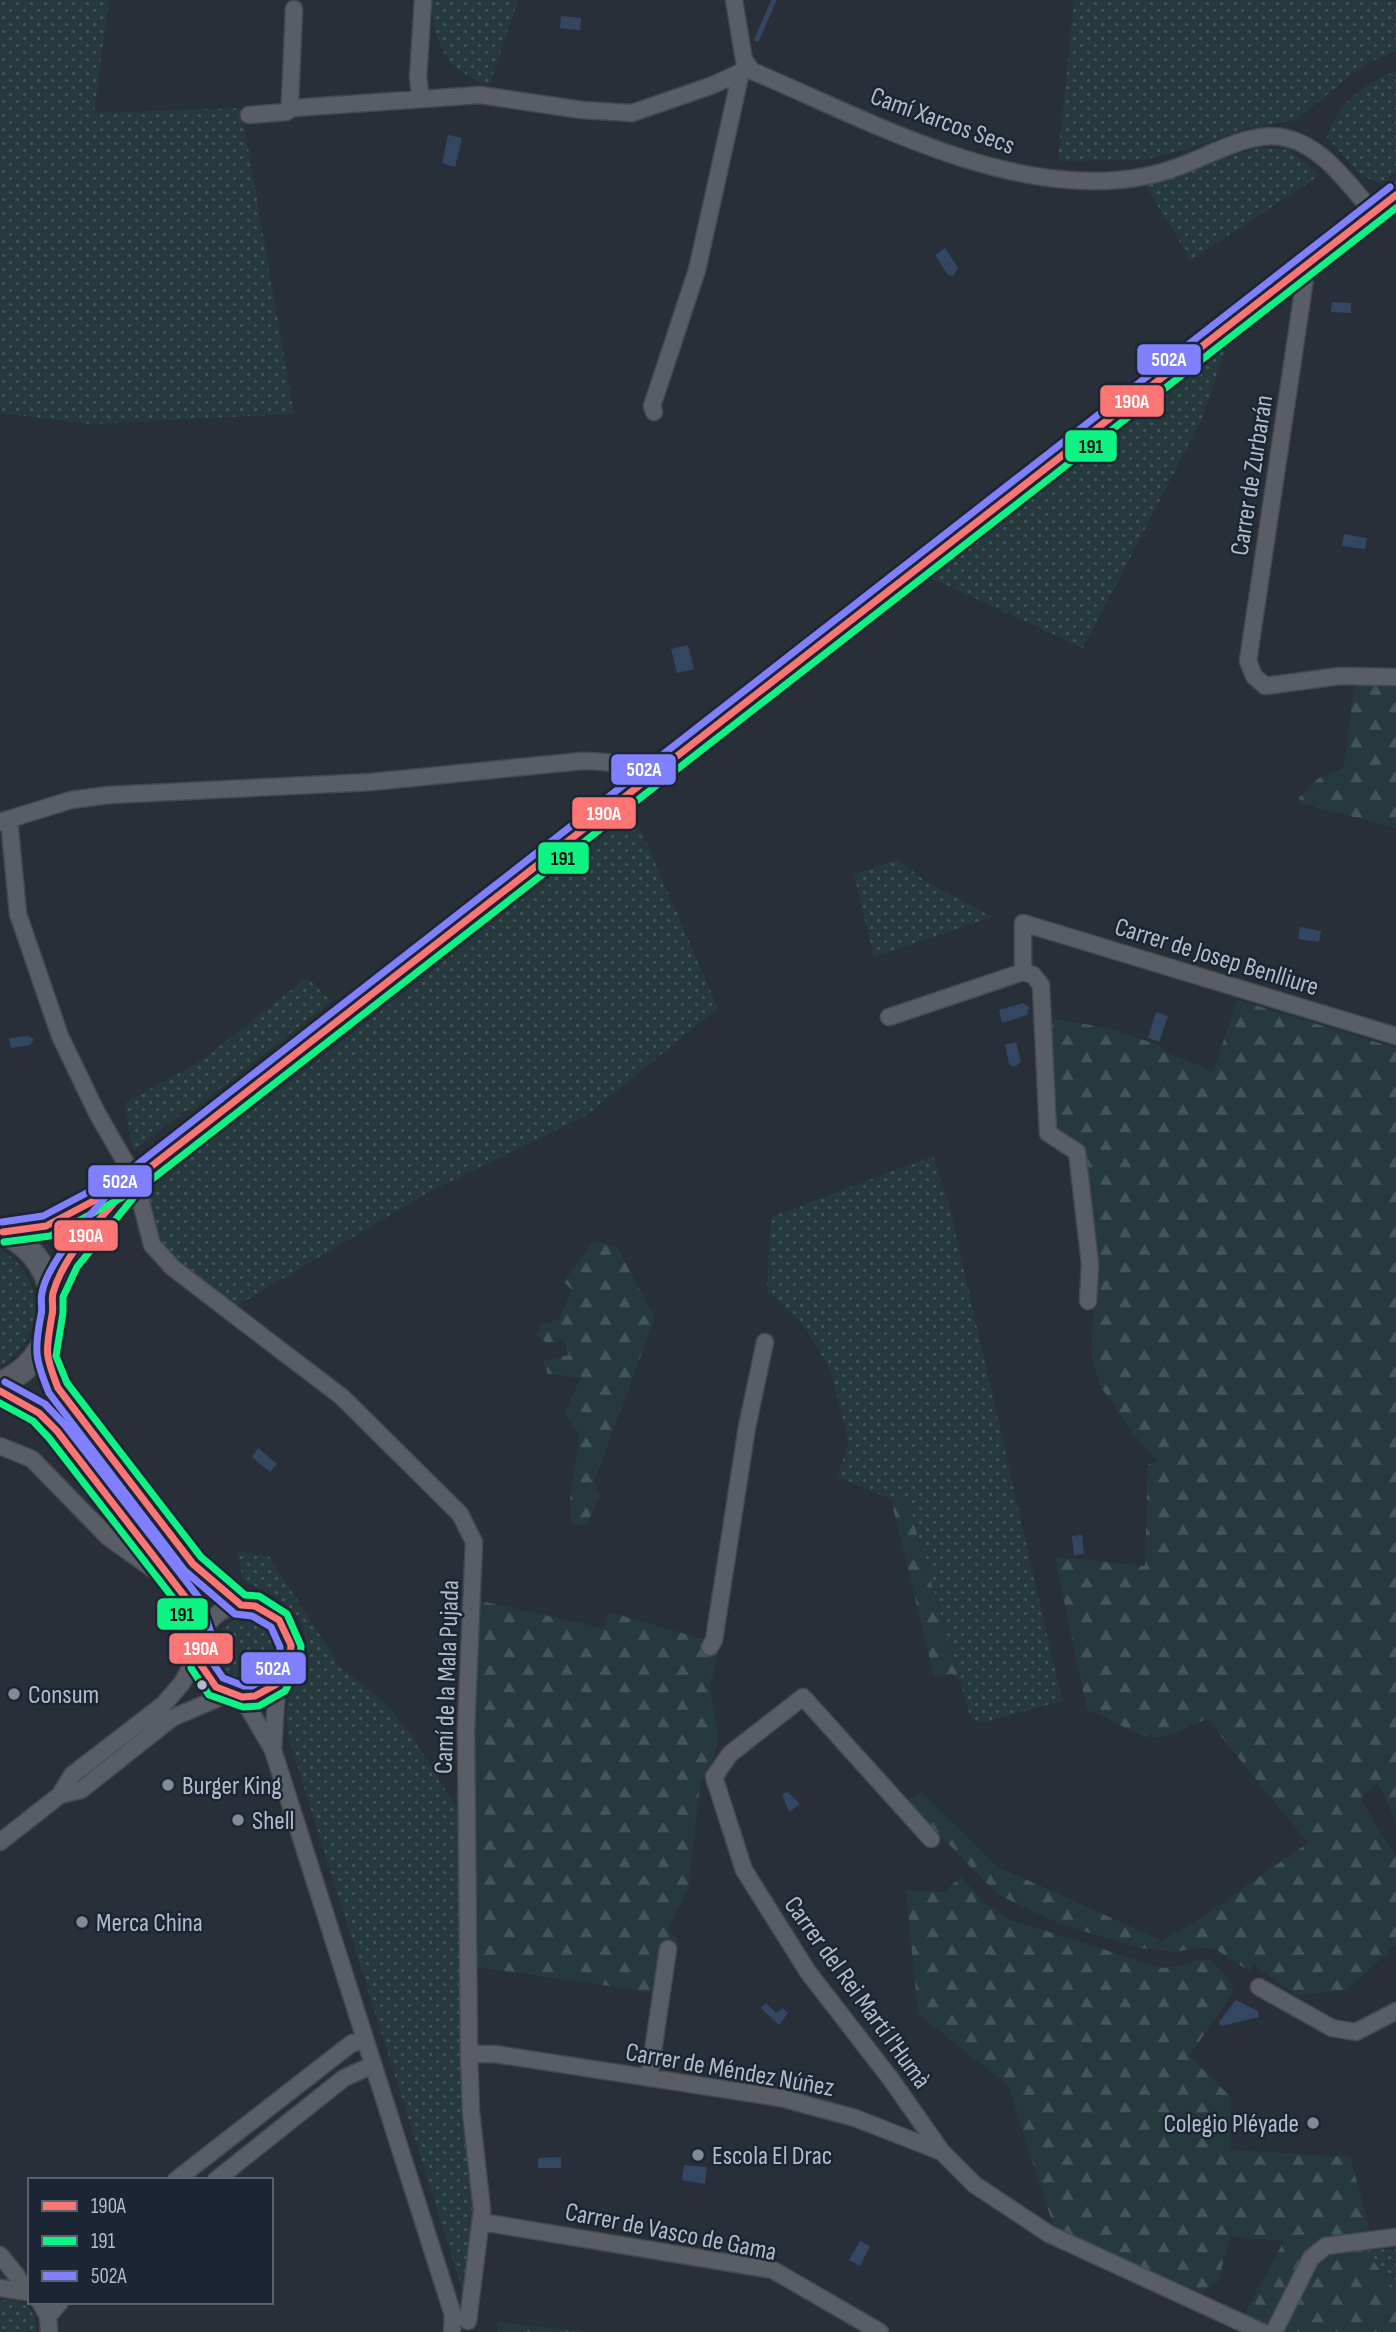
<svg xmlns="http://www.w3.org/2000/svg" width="1396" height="2332" font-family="'Sofia Sans Condensed',sans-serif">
<defs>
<pattern id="green-dots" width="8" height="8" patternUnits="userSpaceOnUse" patternTransform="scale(1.75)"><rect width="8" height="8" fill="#263a3e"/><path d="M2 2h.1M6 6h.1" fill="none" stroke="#435559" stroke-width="1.8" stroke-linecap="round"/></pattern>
<pattern id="forest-firs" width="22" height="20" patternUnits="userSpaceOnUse" patternTransform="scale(1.75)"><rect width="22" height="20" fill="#263a3e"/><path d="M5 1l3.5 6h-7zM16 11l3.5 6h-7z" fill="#435559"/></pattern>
</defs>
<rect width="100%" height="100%" fill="#292f38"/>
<path fill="url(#green-dots)" d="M 0,0 L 109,0 L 94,113 L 241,108 L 294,414 L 91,424 L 0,413 Z
M 430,0 L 518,0 L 489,86 C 443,68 437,47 430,0 Z
M 1074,0 L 1389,0 L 1396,2 L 1396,51 L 1370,62 L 1347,78 L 1296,120 L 1250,127 L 1188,149 L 1143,160 L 1058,161 Z
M 1396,71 L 1396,172 L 1380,184 L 1360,174 L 1327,137 C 1335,105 1367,82 1396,71 Z
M 1261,147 L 1289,150 L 1320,175 L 1191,260 L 1144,183 Z
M 1229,338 L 1202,419 L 1083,648 L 929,577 Z
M 633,812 L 718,1008 L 587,1115 L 429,1192 L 233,1308 C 214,1293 182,1275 166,1257 C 154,1242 144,1208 146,1189 L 306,1070 Z
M 897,859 L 925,881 L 992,917 L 874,957 L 854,875 Z
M 307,978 L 331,1001 L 192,1111 L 185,1111 L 133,1151 L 125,1103 L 202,1060 Z
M 933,1156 L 950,1209 L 1062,1701 L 989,1721 L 978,1722 L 970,1716 L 908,1500 L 891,1499 L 837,1477 L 849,1443 L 831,1371 L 807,1330 L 767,1290 L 771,1217 Z
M 0,1249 C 47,1277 47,1338 0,1366 Z
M 236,1551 L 269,1556 L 341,1668 L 384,1702 L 408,1730 L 461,1815 L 460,2044 L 473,2213 L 466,2301 L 288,1736 C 288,1727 286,1717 287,1708 C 294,1669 328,1637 283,1602 C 271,1593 257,1588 244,1580 Z
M214 1650a31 31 0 1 1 62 0a31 31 0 1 1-62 0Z
M 1396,2248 L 1396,2292 L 1365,2251 Z
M 9,2299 C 27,2301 37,2313 36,2332 L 0,2332 L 0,2301 Z"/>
<path fill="url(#forest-firs)" d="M 1396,678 L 1396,828 L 1300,803 L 1299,798 L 1319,778 L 1344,768 L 1355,679 Z
M 1238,1000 L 1396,1048 L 1396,1822 L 1378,1782 L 1360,1799 L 1396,1856 L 1396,1945 L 1346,1990 L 1296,1995 L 1254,1965 L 1249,1971 L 1217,1950 L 1198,1947 L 1176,1952 L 1138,1948 L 1058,1923 L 997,1894 L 907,1801 L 921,1792 L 998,1867 L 1162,1941 L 1195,1922 L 1308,1843 L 1207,1719 C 1193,1724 1177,1734 1161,1737 C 1140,1742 1107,1714 1087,1710 L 1055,1557 L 1145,1566 L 1148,1464 L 1158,1462 L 1128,1427 L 1101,1387 L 1092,1360 L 1093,1305 L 1079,1146 L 1056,1129 L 1049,1018 L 1108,1028 L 1162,1046 L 1161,1051 L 1213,1071 Z
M 592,1241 L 617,1247 L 655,1318 L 594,1481 L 600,1495 L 586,1526 L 572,1524 L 570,1497 L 580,1435 L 564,1414 L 581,1378 L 548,1374 L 543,1361 L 569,1355 L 563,1340 L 547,1343 L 536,1335 L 541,1325 L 559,1319 L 572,1290 L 564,1282 Z
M 891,1499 L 907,1499 L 959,1679 L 952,1674 L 934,1676 Z
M 481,1601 L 603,1628 L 609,1612 L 720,1644 L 710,1687 L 718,1733 L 714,1758 L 700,1785 L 688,1889 L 668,1930 L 678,1941 L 671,1995 L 478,1967 C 470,1846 467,1721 481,1601 Z
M 961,1877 L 988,1906 L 1008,1919 L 1162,1968 C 1206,1966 1204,1940 1234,1991 L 1189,2056 L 1230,2096 L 1231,2150 L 1350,2157 L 1369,2225 L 1366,2251 L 1396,2292 L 1396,2332 L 1247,2332 L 1246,2312 L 1284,2241 L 1230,2237 L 1218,2282 L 1200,2292 L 1112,2256 L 1053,2225 L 1008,2085 L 918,2014 L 906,1890 L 944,1892 Z
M 497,2322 L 587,2332 L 497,2332 Z"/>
<path fill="#344762" d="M 561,16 L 581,18 L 580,30 L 560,28 Z
M 448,135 L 462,138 L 455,167 L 442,163 Z
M 945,248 L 958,268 L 953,276 L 948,275 L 935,255 Z
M 1332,302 L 1351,303 L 1351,313 L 1331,312 Z
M 1344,534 L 1367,538 L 1365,549 L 1342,546 Z
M 688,645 L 694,669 L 677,673 L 671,649 Z
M 1300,927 L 1321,931 L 1319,942 L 1298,939 Z
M 1023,1003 L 1029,1007 L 1027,1015 L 1002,1023 L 999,1010 Z
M 1156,1012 L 1168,1016 L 1159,1042 L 1148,1038 Z
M 28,1036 L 34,1039 L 30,1045 L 11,1048 L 9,1038 Z
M 1016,1042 L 1021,1062 L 1014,1067 L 1009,1064 L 1005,1045 Z
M 258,1448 L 277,1464 L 270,1472 L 252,1457 Z
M 1082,1535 L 1084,1554 L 1074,1555 L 1072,1536 Z
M 788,1792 L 800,1804 L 789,1812 L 782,1794 Z
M 1236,2000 L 1258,2011 L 1259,2017 L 1221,2026 L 1219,2022 Z
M 766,2003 L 776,2013 L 783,2008 L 788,2013 L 779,2025 L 761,2008 Z
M 561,2157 L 561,2168 L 538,2168 L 538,2158 Z
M 684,2165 L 707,2167 L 705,2184 L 682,2180 Z
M 860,2241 L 870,2246 L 860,2266 L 849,2260 Z"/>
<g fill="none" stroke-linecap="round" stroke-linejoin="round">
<path stroke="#344762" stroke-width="5" d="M 757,39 L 774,0"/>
<g stroke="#454a51" stroke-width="19">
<path id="minor" d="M 734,0 L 744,60 L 752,71 C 864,118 994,191 1119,180 C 1139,178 1156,175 1175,168 C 1208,157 1251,129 1286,138 C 1323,146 1349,185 1373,212
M 421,99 L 418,78 L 423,0
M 293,108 L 290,102 L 294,9
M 249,115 L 286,112 L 293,108 L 480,95 L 582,110 L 632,113 L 713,85 L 741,72 L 747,65
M 1307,265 L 1248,661 L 1254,676 L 1265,686 L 1340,676 L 1396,677
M 654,412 L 652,406 L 697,270 L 741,72
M 9,819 L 18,914 L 60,1036 L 97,1113 L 135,1179 L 152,1245 L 173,1268 L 342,1397 L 460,1514 L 474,1542 L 466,1729 L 469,2054 L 471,2112 L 482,2210 L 468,2321
M 0,822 L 71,800 L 109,795 L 371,782 L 582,761 C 609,761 626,763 646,781
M 1023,972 L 1033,975 L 1041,985 L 1048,1133 L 1077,1152 L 1090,1264 L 1088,1301
M 889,1017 L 1023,972 L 1023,923 L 1396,1036
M 45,1345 L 46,1358 L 58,1388 L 193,1564 L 241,1605
M 0,1391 L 39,1413 L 57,1431 L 178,1587 L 189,1602 L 201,1635
M 0,1446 L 32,1459 L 108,1537 L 171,1582
M199 1651a46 46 0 1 1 92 0a46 46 0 1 1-92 0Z
M 710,1647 L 714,1640 L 747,1427 L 765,1342
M 242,1697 L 273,1750 L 453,2315 L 452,2332
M 273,1750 L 277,1684
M 60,1795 L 81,1790 L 172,1718 L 228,1694
M 931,1839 L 803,1697 L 730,1754 L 714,1777 L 744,1870 L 808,1972 L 890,2078 L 942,2152
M 0,1842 L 60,1795 L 72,1775 L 164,1704 L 182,1683 L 199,1652
M 1259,1987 L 1332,2028 L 1356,2032 L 1396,2011
M 469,2054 L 495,2054 L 781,2098 L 855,2118 L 942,2152 L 975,2185 L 1049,2234 L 1262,2332
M 649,2078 L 668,1949
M 176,2180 L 352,2043 L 365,2040
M 216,2180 L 344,2078 L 373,2065
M 482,2222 L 773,2270 L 880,2332
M 0,2255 L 17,2276 L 23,2289
M 0,2288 L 28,2292
M 40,2302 L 48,2316 L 49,2332
M 48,2316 L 60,2302
M 1274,2332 L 1311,2258 L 1326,2246 L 1396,2237"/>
</g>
<g stroke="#454a51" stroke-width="26">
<path id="secondary" d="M 0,1231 C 71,1261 69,1354 0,1384
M 3,1232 L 46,1226 L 135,1179 L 1396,195
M 52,1295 L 68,1261 L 126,1189"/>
</g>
<use href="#minor" stroke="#595e66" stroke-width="16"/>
<use href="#secondary" stroke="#575c64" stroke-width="23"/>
<g stroke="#1c2533" stroke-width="12">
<path id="bus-1" d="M 3,1232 L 46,1226 L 118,1188
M 0,1391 L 39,1413 L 57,1431 L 189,1602 L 201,1635 L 201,1665 L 216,1687 L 242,1697 L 255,1696 L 277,1684 L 290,1659 L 291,1645 L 279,1620 L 255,1606 L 241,1605 L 193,1564 L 58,1388 C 44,1352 46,1352 52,1315 C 54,1308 51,1300 53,1293 C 65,1250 107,1213 135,1179 L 1396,195"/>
</g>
<g stroke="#1c2533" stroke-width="12">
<path id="bus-2" d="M 4,1242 L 50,1236 L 123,1197
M 0,1403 L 33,1421 L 49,1438 L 180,1607 L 190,1637 L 191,1668 L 209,1695 L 243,1707 L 259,1706 L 285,1691 L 300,1663 L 301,1646 L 287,1614 L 259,1596 L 245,1595 L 201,1557 L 67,1383 L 56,1356 L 63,1313 L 63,1297 L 77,1267 L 142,1187 L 1396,208"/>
</g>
<g stroke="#1c2533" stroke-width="12">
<path id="bus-3" d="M 2,1222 L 43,1216 L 113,1179
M 5,1382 L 45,1404 L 64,1424 L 186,1581 L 199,1598 L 211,1633 L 212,1662 L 223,1678 L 244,1686 L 252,1686 L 269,1676 L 280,1656 L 280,1647 L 271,1627 L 252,1616 L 235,1614 L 185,1571 L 49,1393 C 35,1359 34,1350 41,1315 C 43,1308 40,1301 42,1293 C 47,1260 105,1197 129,1171 L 1390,187"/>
</g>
<use href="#bus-1" stroke="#fc7575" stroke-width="7"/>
<use href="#bus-2" stroke="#0ff385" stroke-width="7"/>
<use href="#bus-3" stroke="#8080ff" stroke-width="7"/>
</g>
<circle fill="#b2bbc9" stroke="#1c2533" stroke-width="2.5" cx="202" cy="1685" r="6"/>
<g fill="#828a96" stroke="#1c2533" stroke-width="2.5">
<circle cx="14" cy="1694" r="7"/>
<circle cx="168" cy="1785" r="7"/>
<circle cx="238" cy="1820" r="7"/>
<circle cx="82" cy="1922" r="7"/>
<circle cx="1313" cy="2123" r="7"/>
<circle cx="698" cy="2155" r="7"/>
</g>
<g text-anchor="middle" stroke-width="5" stroke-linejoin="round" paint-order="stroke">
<g font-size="26" fill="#b2bbc9" stroke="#1c2533">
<text transform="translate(943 120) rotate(20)" y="9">Camí Xarcos Secs</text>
<text transform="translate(1251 475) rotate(-81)" y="9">Carrer de Zurbarán</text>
<text transform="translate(1217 956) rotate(17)" y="9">Carrer de Josep Benlliure</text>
<text transform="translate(446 1677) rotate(-88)" y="9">Camí de la Mala Pujada</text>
<text transform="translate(858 1992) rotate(54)" y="9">Carrer del Rei Martí l'Humà</text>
<text transform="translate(730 2069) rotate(10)" y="9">Carrer de Méndez Núñez</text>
<text transform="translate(671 2231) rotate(11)" y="9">Carrer de Vasco de Gama</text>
</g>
<g font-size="26" fill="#b2bbc9" stroke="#1c2533" text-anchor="start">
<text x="28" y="1703">Consum</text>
<text x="182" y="1794">Burger King</text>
<text x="252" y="1829">Shell</text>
<text x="96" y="1931">Merca China</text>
<text x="1299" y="2132" text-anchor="end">Colegio Pléyade</text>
<text x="712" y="2164">Escola El Drac</text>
</g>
</g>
<g stroke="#1c2533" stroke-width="2.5">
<rect x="1136" y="343" width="66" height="33" rx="7" fill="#8080ff"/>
<rect x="1099" y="384" width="66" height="34" rx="7" fill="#fc7575"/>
<rect x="1064" y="429" width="54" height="34" rx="7" fill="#0ff385"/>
<rect x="610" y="753" width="67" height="33" rx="7" fill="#8080ff"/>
<rect x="571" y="796" width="66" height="34" rx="7" fill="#fc7575"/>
<rect x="537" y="841" width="53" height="34" rx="7" fill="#0ff385"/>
<rect x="87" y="1164" width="66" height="34" rx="7" fill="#8080ff"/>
<rect x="53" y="1219" width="66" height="33" rx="7" fill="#fc7575"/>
<rect x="156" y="1597" width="53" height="34" rx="7" fill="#0ff385"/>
<rect x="168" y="1632" width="66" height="33" rx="7" fill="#fc7575"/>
<rect x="240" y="1651" width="67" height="34" rx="7" fill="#8080ff"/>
</g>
<g font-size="19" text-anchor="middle" font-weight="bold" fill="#fff">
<text x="1169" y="366">502A</text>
<text x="1132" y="408">190A</text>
<text x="644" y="776">502A</text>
<text x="604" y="820">190A</text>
<text x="120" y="1188">502A</text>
<text x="86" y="1242">190A</text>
<text x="201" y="1655">190A</text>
<text x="273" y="1675">502A</text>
</g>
<g font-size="19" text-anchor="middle" font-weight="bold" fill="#111">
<text x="1091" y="453">191</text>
<text x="563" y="865">191</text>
<text x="182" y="1621">191</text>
</g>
<rect x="28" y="2178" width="245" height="126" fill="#1c2533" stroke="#58616f" stroke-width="2"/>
<rect x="42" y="2201" width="35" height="10" fill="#fc7575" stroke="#58616f" stroke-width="2"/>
<text x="91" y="2213" font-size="21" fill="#b2bbc9">190A</text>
<rect x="42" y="2236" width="35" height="10" fill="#0ff385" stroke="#58616f" stroke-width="2"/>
<text x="91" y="2248" font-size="21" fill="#b2bbc9">191</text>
<rect x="42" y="2271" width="35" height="10" fill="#8080ff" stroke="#58616f" stroke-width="2"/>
<text x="91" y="2283" font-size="21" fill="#b2bbc9">502A</text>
</svg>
